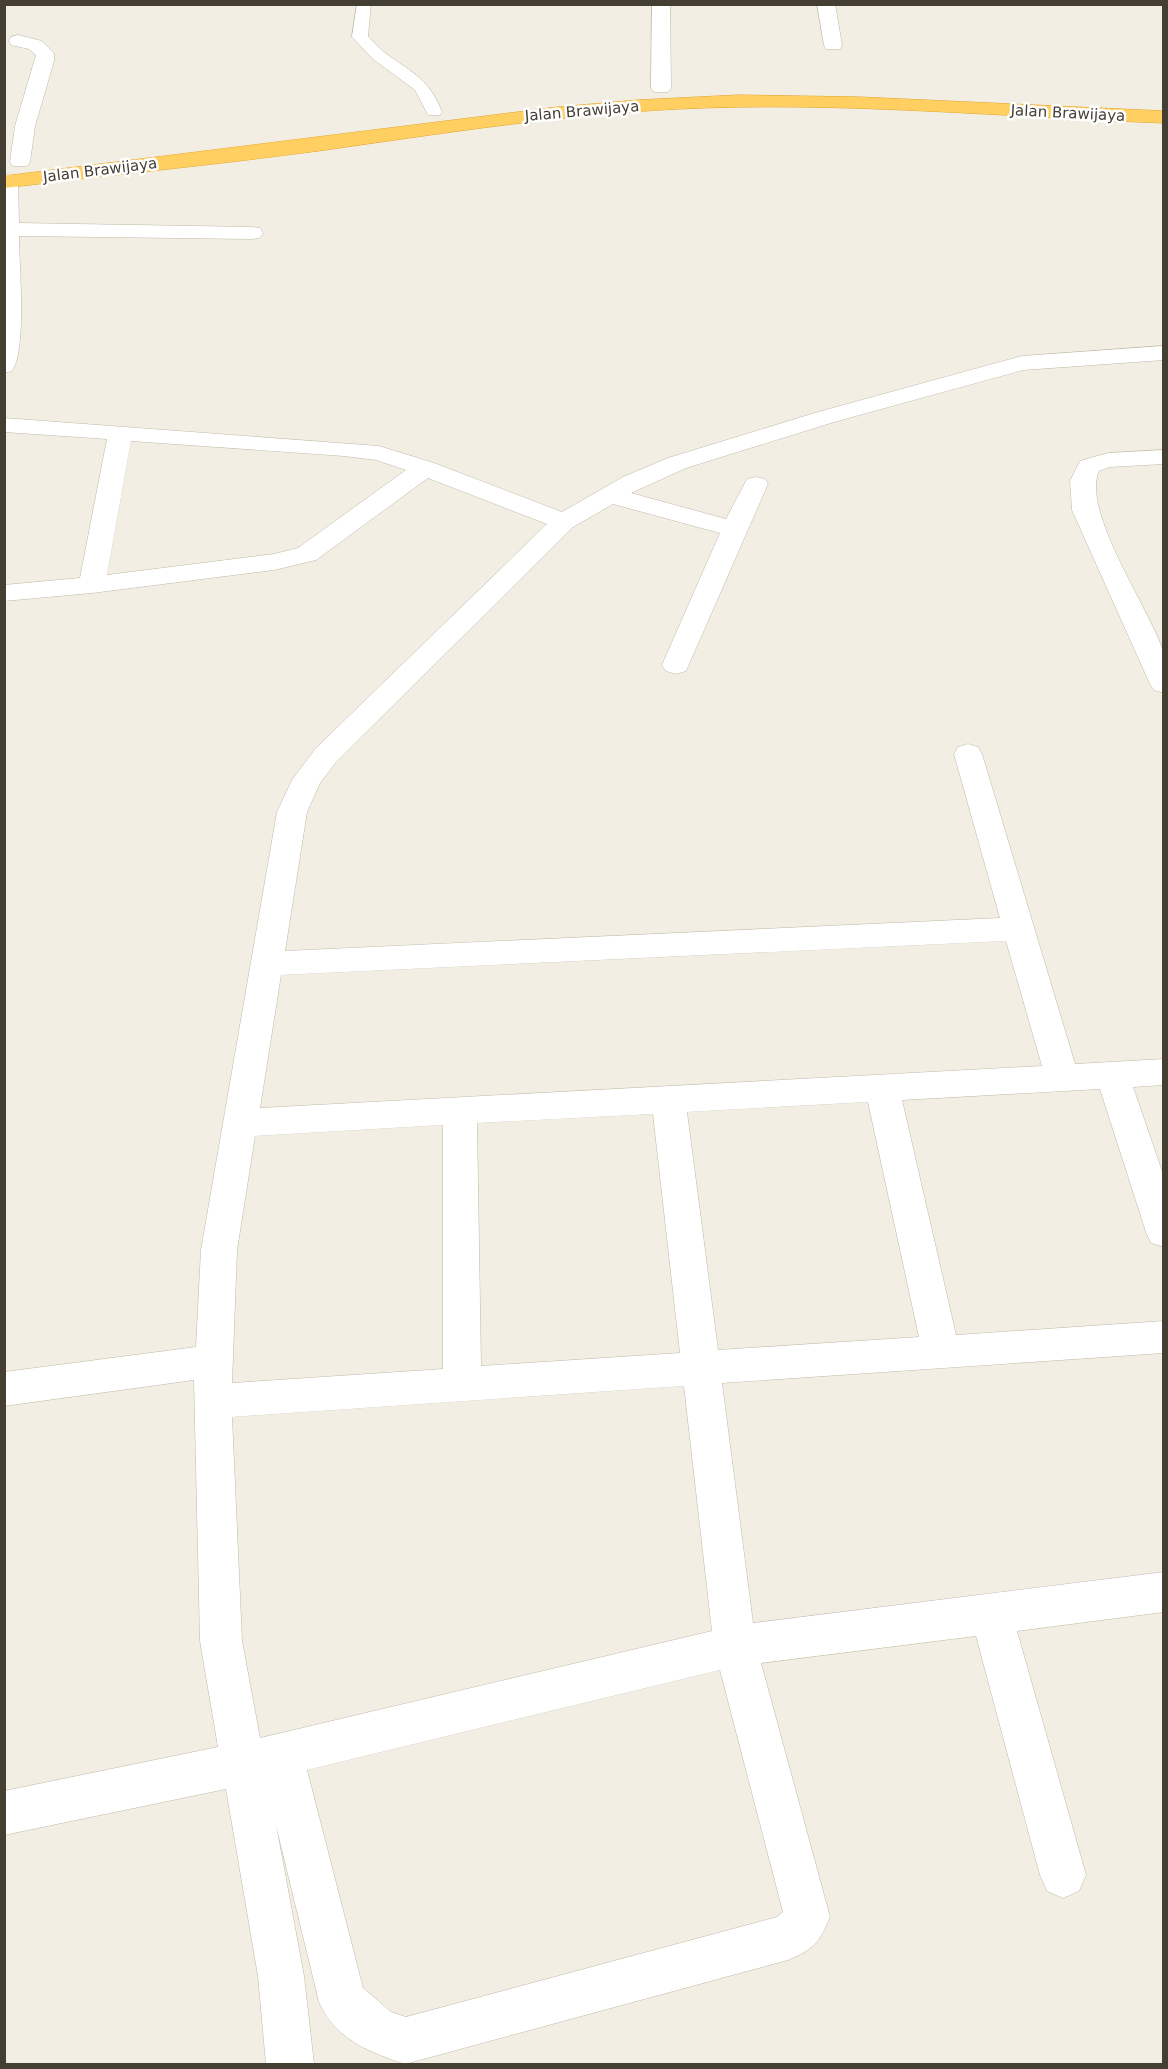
<svg xmlns="http://www.w3.org/2000/svg" width="1168" height="2069" font-family="'DejaVu Sans',sans-serif">
<rect width="100%" height="100%" fill="#f2eee3"/>
<g fill="none" stroke-linecap="round" stroke-linejoin="round">
<g stroke="#c1b9a8" stroke-width="1">
<path id="lane" d="M 357,4 L 371,4 L 368,36 C 394,68 426,68 442,112 L 440,115 L 428,115 L 415,90 L 373,59 L 355,40 L 352,37 Z"/>
</g>
<g stroke="#c1b9a8" stroke-width="1">
<path id="street" d="M 652,4 L 670,4 L 671,88 L 668,92 L 654,92 L 651,88 Z
M 817,4 L 835,4 L 842,45 L 840,49 L 826,49 L 824,45 Z
M 18,35 L 42,41 L 54,53 L 54,61 L 35,126 L 30,162 L 27,166 L 13,166 L 10,162 L 15,126 L 36,55 L 29,49 L 11,45 L 9,41 L 11,37 Z
M 8,175 L 15,177 L 18,181 L 19,223 L 252,227 L 260,228 L 263,233 L 260,238 L 252,239 L 19,236 C 19,265 27,350 12,371 L 4,373 L 4,176 Z
M 1164,346 L 1164,360 L 1023,370 L 834,422 L 686,468 L 631,493 L 726,519 L 747,479 L 756,477 L 765,479 L 768,484 L 686,671 L 676,674 L 666,671 L 662,665 L 720,533 L 613,504 L 573,527 L 336,762 L 320,783 L 307,812 L 285,951 L 1000,918 L 954,754 L 958,747 L 968,744 L 978,747 L 982,754 L 1075,1064 L 1164,1059 L 1164,1085 L 1133,1087 L 1164,1177 L 1164,1247 L 1151,1243 L 1146,1232 L 1100,1089 L 902,1100 L 956,1335 L 1164,1321 L 1164,1353 L 722,1383 L 753,1623 L 1164,1572 L 1164,1612 L 1017,1631 L 1086,1875 L 1079,1891 L 1063,1898 L 1047,1891 L 1040,1875 L 976,1636 L 761,1663 L 830,1917 C 819,1943 814,1949 788,1960 L 405,2064 C 369,2052 335,2039 319,2002 L 276,1825 L 304,1976 L 314,2064 L 266,2064 L 258,1976 L 226,1789 L 4,1835 L 4,1791 L 218,1747 L 200,1641 L 194,1380 L 4,1406 L 4,1372 L 196,1347 L 201,1250 L 277,812 L 292,780 L 316,748 L 547,524 L 428,478 L 316,560 L 274,570 L 92,593 L 4,601 L 4,585 L 80,578 L 107,439 L 4,432 L 4,418 L 379,446 L 434,463 L 562,512 L 623,477 L 668,458 L 818,412 L 1022,356 ZM 131,441 L 344,456 L 376,460 L 406,470 L 298,548 L 274,554 L 107,575 ZM 1006,941 L 1042,1066 L 260,1108 L 281,975 ZM 868,1102 L 919,1337 L 718,1350 L 687,1112 ZM 653,1114 L 680,1353 L 481,1366 L 477,1123 ZM 443,1125 L 443,1369 L 232,1383 L 237,1250 L 255,1136 ZM 684,1386 L 712,1631 L 260,1738 L 242,1641 L 232,1417 ZM 720,1670 L 783,1912 L 777,1917 L 406,2017 L 391,2012 L 363,1988 L 307,1770 Z
M 1164,450 L 1164,464 L 1110,467 L 1099,471 C 1081,511 1149,608 1163,651 C 1166,663 1164,680 1164,693 L 1154,690 L 1150,684 L 1072,510 L 1070,481 L 1080,461 L 1108,453 Z"/>
</g>
<g stroke="#e3a52c" stroke-width="1">
<path id="highway" d="M 739,95 L 860,97 L 1164,111 L 1164,123 C 1002,117 840,101 678,109 C 558,115 438,134 318,151 C 214,165 109,175 4,188 L 4,176 L 558,107 L 638,100 Z"/>
</g>
<use href="#lane" fill="#fff" fill-rule="evenodd"/>
<use href="#street" fill="#fff" fill-rule="evenodd"/>
<use href="#highway" fill="#ffcf61" fill-rule="evenodd"/>
</g>
<g text-anchor="middle" stroke-width="5" stroke-linejoin="round" paint-order="stroke">
<g font-size="15" fill="#443e33" stroke="#fff">
<text transform="translate(582 111) rotate(-5)" y="5">Jalan Brawijaya</text>
<text transform="translate(1068 113) rotate(3)" y="5">Jalan Brawijaya</text>
<text transform="translate(100 170) rotate(-7)" y="5">Jalan Brawijaya</text>
</g>
</g>
<rect width="1168" height="2069" fill="none" stroke="#443e33" stroke-width="12"/>
</svg>
